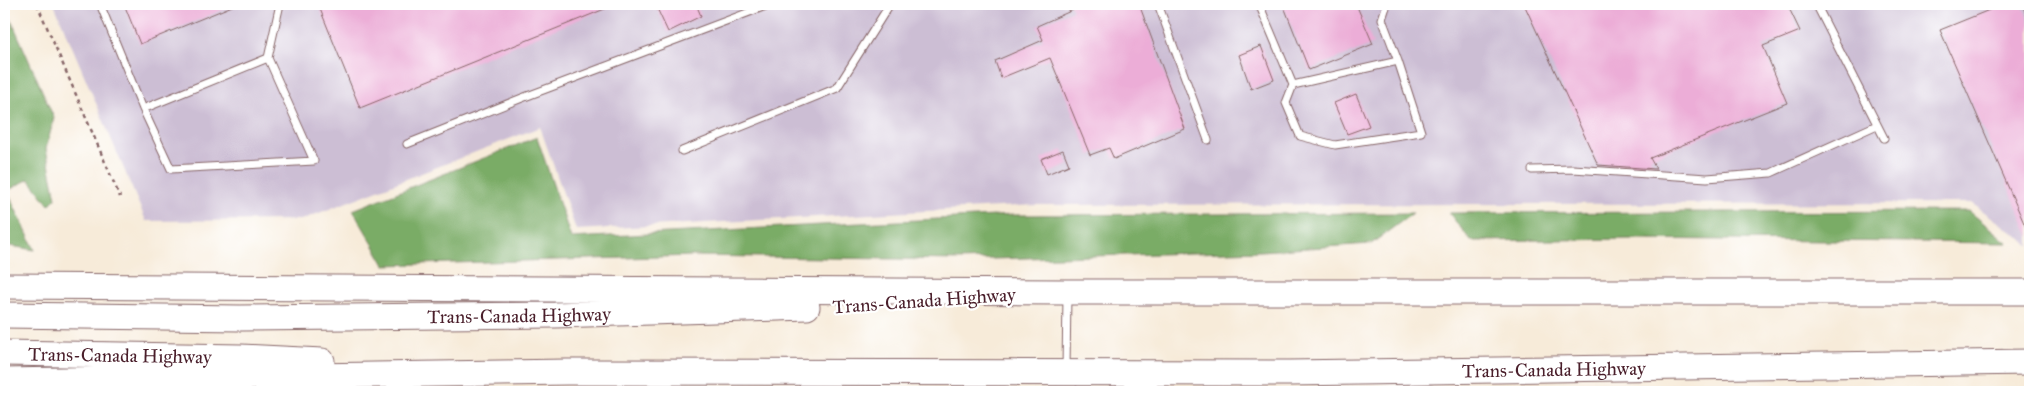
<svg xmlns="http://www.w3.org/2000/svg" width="2034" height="396" font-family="'IM FELL Great Primer',serif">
<rect width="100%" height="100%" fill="#fff"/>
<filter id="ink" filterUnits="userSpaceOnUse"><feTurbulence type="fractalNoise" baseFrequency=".02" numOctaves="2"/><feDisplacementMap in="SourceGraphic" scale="10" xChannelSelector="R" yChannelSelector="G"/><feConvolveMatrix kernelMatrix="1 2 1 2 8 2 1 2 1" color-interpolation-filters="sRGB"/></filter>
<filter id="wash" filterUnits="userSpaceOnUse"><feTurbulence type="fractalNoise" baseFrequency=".0096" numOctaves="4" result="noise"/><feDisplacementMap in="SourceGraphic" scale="20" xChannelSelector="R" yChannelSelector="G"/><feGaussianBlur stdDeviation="1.12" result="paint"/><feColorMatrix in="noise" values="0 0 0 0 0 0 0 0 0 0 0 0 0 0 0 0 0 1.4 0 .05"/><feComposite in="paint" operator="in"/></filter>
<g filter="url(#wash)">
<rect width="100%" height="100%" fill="#f7ebd9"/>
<path fill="#ccbed4" d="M 54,4 L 2030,4 L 2030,245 L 1972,203 L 1036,205 L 576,230 L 540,127 L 301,220 L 146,221 Z"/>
<path fill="#7aac66" stroke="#626648" d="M 10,17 L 54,118 L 46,149 L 56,198 L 49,205 L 29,179 L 7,191 L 35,250 L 4,245 L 4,71 Z
M 537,137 L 571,238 L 1014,215 L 1413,213 L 1371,244 L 1261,251 L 959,260 L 694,256 L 385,265 L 353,210 Z
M 1969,211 L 2008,243 L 1637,239 L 1471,241 L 1449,213 Z"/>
<g id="blocks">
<path fill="#ecadd7" d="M 124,4 L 237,4 L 140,44 Z
M 318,4 L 617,4 L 360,108 Z
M 655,4 L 696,4 L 701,16 L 668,32 Z
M 1070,4 L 1139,4 L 1185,129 L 1114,159 L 1109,148 L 1090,155 L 1050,58 L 1001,78 L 995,61 L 1043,40 L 1037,26 L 1073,10 Z
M 1283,4 L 1356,4 L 1373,44 L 1309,70 Z
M 1524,4 L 1787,4 L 1800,31 L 1763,46 L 1787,103 L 1650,158 L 1656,169 L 1598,165 Z
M 2004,4 L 2022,4 L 2030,24 L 2030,237 L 1940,30 Z
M 1261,46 L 1274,80 L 1251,89 L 1239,55 Z
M 1356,94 L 1369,126 L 1347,134 L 1334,103 Z
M 1063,150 L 1069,165 L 1047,174 L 1041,159 Z"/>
</g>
</g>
<g filter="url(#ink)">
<use href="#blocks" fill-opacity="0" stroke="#876668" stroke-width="1"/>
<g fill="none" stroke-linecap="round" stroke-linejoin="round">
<g stroke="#876668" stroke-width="9">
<path id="lane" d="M 100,4 L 143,109 L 268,58 L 280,4
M 1158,4 L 1208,140
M 1259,4 L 1293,85 L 1398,61 L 1382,19 L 1387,4
M 1816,4 L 1884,138
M 1293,85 L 1286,103 L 1300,136 L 1335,145 L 1421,132 L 1398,61
M 143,109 L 171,169 L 314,161 L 268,58
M 407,144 L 522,98 L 771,4
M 682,151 L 837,88 L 890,4
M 1532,170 L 1573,169 L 1707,178 L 1771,173 L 1877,125
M 1066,370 L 1067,295"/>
</g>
<g stroke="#876668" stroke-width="27">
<g id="highway">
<path d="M 4,286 L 1067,292 L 2030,292"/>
<path id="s1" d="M 4,315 L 240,318 L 555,315 L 807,307"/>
<path id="s2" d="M 4,353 L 241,357 L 322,361"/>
<path id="s3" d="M 4,381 L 567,372 L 1289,373 L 2030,362"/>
</g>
</g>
<path stroke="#876668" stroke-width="2.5" stroke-dasharray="4 4" stroke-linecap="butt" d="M 37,4 L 120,197"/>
<use href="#lane" stroke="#fff" stroke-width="7"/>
<use href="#highway" stroke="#fff" stroke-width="25"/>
</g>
</g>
<g text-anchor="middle" stroke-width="4.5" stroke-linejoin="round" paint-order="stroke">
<g font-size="19" fill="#4a1f2b" stroke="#fff">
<text transform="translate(924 300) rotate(-4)" y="7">Trans-Canada Highway</text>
<text dy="7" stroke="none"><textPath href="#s1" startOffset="515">Trans-Canada Highway</textPath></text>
<text dy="7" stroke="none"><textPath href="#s2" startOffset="116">Trans-Canada Highway</textPath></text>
<text dy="7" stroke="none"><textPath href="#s3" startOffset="1550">Trans-Canada Highway</textPath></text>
</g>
</g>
<rect width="2034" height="396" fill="none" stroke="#fff" stroke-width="20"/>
</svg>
